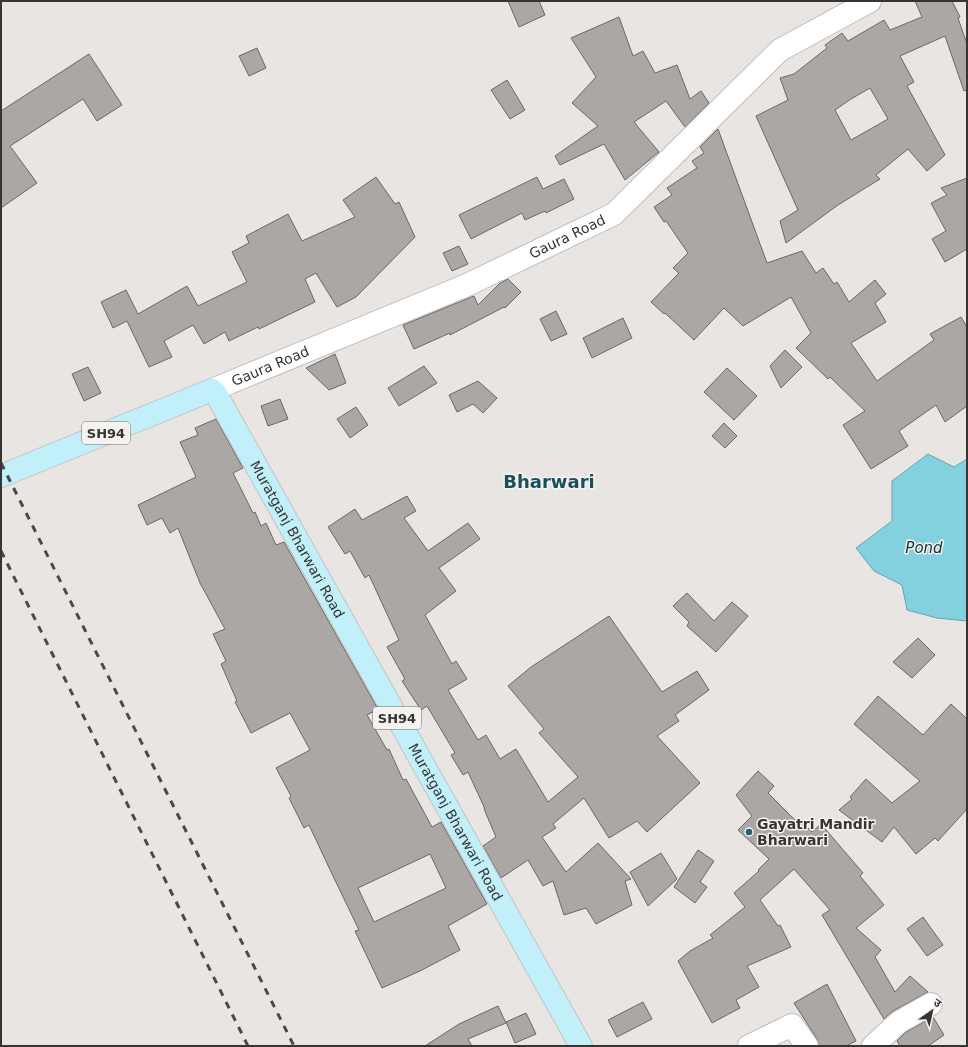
<svg xmlns="http://www.w3.org/2000/svg" width="968" height="1047" font-family="'DejaVu Sans','Noto Sans Devanagari',sans-serif">
<rect width="100%" height="100%" fill="#e9e5e3"/>
<path fill="#83d0df" stroke="#6ca2ac" d="M 928,454 L 954,467 L 967,459 L 967,621 L 937,618 L 907,610 L 902,585 L 874,571 L 856,548 L 892,521 L 892,481 Z"/>
<path fill="#aaa7a4" stroke="#6a6765" fill-rule="evenodd" d="M 508,1 L 539,1 L 545,15 L 519,27 Z
M 915,1 L 952,1 L 960,17 L 958,18 L 967,44 L 967,90 L 964,91 L 945,36 L 900,56 L 914,82 L 907,86 L 945,155 L 927,171 L 908,149 L 876,175 L 880,179 L 838,205 L 786,243 L 780,221 L 798,210 L 756,116 L 788,100 L 780,78 L 794,74 L 827,48 L 825,45 L 842,33 L 848,41 L 884,20 L 890,30 L 922,17 ZM 870,88 L 888,119 L 851,140 L 835,110 L 851,99 Z
M 619,17 L 633,56 L 643,51 L 655,73 L 677,65 L 690,99 L 701,91 L 709,103 L 685,127 L 666,101 L 634,122 L 659,152 L 625,180 L 604,144 L 560,165 L 555,156 L 598,126 L 572,103 L 596,77 L 571,38 Z
M 257,48 L 266,68 L 249,76 L 239,56 Z
M 89,54 L 122,105 L 97,121 L 83,99 L 10,146 L 37,183 L 1,208 L 1,111 Z
M 507,80 L 525,110 L 510,119 L 491,90 Z
M 718,129 L 767,263 L 802,251 L 816,273 L 823,268 L 834,284 L 837,282 L 849,302 L 875,280 L 886,294 L 875,303 L 886,322 L 851,343 L 877,381 L 934,340 L 930,334 L 961,317 L 967,327 L 967,406 L 945,422 L 936,405 L 899,431 L 908,446 L 871,469 L 843,425 L 865,411 L 830,377 L 828,379 L 796,348 L 811,333 L 791,297 L 743,326 L 724,308 L 694,340 L 665,313 L 664,314 L 651,302 L 679,273 L 673,268 L 688,253 L 666,221 L 664,222 L 654,207 L 672,195 L 667,188 L 697,168 L 692,161 L 704,153 L 700,147 Z
M 376,177 L 395,204 L 399,202 L 415,237 L 356,297 L 337,307 L 316,273 L 305,279 L 315,302 L 259,329 L 258,327 L 229,341 L 225,332 L 204,344 L 193,325 L 164,341 L 172,357 L 149,367 L 127,321 L 113,328 L 101,302 L 126,290 L 138,314 L 187,286 L 198,306 L 247,282 L 232,252 L 249,243 L 246,236 L 288,214 L 302,241 L 355,217 L 343,200 Z
M 537,177 L 543,189 L 564,179 L 574,199 L 546,213 L 545,211 L 525,220 L 522,213 L 471,239 L 459,215 Z
M 967,178 L 967,249 L 945,262 L 932,239 L 946,231 L 931,203 L 947,195 L 941,188 Z
M 459,246 L 468,264 L 452,271 L 443,253 Z
M 508,279 L 521,292 L 505,308 L 504,307 L 450,335 L 450,333 L 414,349 L 403,325 L 474,296 L 478,305 L 500,283 Z
M 556,311 L 567,334 L 551,341 L 540,319 Z
M 623,318 L 632,338 L 592,358 L 583,338 Z
M 785,350 L 802,367 L 781,388 L 770,366 Z
M 335,354 L 346,383 L 329,390 L 306,368 Z
M 424,366 L 437,383 L 399,406 L 388,388 Z
M 88,367 L 101,393 L 84,401 L 72,374 Z
M 727,368 L 757,396 L 734,420 L 704,392 Z
M 478,381 L 497,398 L 483,413 L 473,404 L 457,412 L 449,395 Z
M 280,399 L 288,419 L 268,426 L 261,406 Z
M 356,407 L 368,425 L 350,438 L 337,419 Z
M 216,419 L 243,468 L 233,473 L 253,513 L 255,512 L 261,526 L 266,523 L 276,545 L 284,542 L 378,709 L 367,715 L 387,750 L 389,749 L 403,780 L 406,779 L 432,827 L 441,822 L 487,904 L 448,926 L 460,950 L 420,971 L 382,988 L 355,931 L 359,930 L 333,876 L 309,825 L 304,828 L 289,798 L 291,796 L 276,768 L 310,750 L 290,713 L 251,733 L 235,702 L 237,701 L 221,664 L 226,661 L 213,634 L 225,629 L 200,583 L 178,528 L 170,533 L 162,518 L 147,525 L 138,505 L 196,477 L 180,442 L 198,435 L 195,428 ZM 430,854 L 446,888 L 374,922 L 358,888 Z
M 724,423 L 737,436 L 725,448 L 712,436 Z
M 407,496 L 416,511 L 404,518 L 428,551 L 468,523 L 480,539 L 439,568 L 456,591 L 425,615 L 452,664 L 456,661 L 467,679 L 448,690 L 478,740 L 486,735 L 500,759 L 516,749 L 548,802 L 578,777 L 539,733 L 544,729 L 508,686 L 531,667 L 609,616 L 662,692 L 697,671 L 709,690 L 675,715 L 679,721 L 657,736 L 700,783 L 647,832 L 637,821 L 609,838 L 584,798 L 553,824 L 556,828 L 542,837 L 566,872 L 598,843 L 631,879 L 625,881 L 632,905 L 596,924 L 586,908 L 564,915 L 553,881 L 543,886 L 528,860 L 501,878 L 483,846 L 496,837 L 484,809 L 485,809 L 468,772 L 463,775 L 451,755 L 455,753 L 427,706 L 421,710 L 402,681 L 405,679 L 387,647 L 399,640 L 369,575 L 365,578 L 350,551 L 345,554 L 328,527 L 355,509 L 362,520 Z
M 687,593 L 714,621 L 732,602 L 748,616 L 716,652 L 687,626 L 689,622 L 673,606 Z
M 918,638 L 935,655 L 912,678 L 893,662 Z
M 878,696 L 923,735 L 951,704 L 967,719 L 967,809 L 938,841 L 935,838 L 916,854 L 894,827 L 882,842 L 839,810 L 852,799 L 850,797 L 866,779 L 892,803 L 920,781 L 854,724 Z
M 758,771 L 774,786 L 768,793 L 800,825 L 803,823 L 812,832 L 821,824 L 863,873 L 860,876 L 884,905 L 856,928 L 881,950 L 875,957 L 895,992 L 910,976 L 928,992 L 893,1011 L 884,1019 L 822,915 L 830,910 L 794,869 L 760,900 L 778,926 L 780,925 L 791,947 L 747,966 L 759,987 L 736,1000 L 740,1008 L 712,1023 L 678,961 L 690,951 L 713,938 L 710,935 L 745,907 L 734,893 L 759,871 L 758,870 L 769,859 L 738,830 L 752,816 L 736,795 Z
M 698,850 L 714,861 L 700,882 L 707,887 L 695,903 L 674,887 Z
M 661,853 L 677,879 L 648,906 L 630,872 Z
M 923,917 L 943,945 L 927,956 L 907,929 Z
M 827,984 L 856,1041 L 846,1046 L 819,1046 L 817,1039 L 794,1003 Z
M 643,1002 L 652,1019 L 617,1037 L 608,1020 Z
M 498,1006 L 506,1023 L 468,1039 L 472,1046 L 425,1046 L 459,1024 Z
M 526,1013 L 536,1034 L 515,1043 L 506,1022 Z
M 933,1017 L 944,1035 L 928,1046 L 900,1046 L 897,1041 L 906,1032 Z"/>
<g fill="none" stroke-linecap="round" stroke-linejoin="round">
<g stroke="#c1bdbb" stroke-width="24">
<g id="minor">
<path id="s1" d="M 212,390 L 467,285 L 614,214 L 780,50 L 870,1"/>
<path d="M 749,1046 L 792,1025 L 807,1046"/>
<path d="M 873,1046 L 899,1022 L 931,1004"/>
</g>
</g>
<g stroke="#c3c2c2" stroke-width="24">
<g id="major">
<path id="s2" d="M 1,476 L 212,390 L 216,394 L 581,1046"/>
</g>
</g>
<use href="#minor" stroke="#fff" stroke-width="22"/>
<use href="#major" stroke="#c1f0fa" stroke-width="22"/>
<path stroke="#4b4a49" stroke-width="3" stroke-dasharray="7 7" stroke-linecap="butt" d="M 1,463 L 294,1046
M 1,551 L 248,1046"/>
</g>
<circle fill="#16626e" stroke="#f6f2f0" stroke-width="1.5" cx="749" cy="832" r="4"/>
<g text-anchor="middle" stroke-width="3" stroke-linejoin="round" paint-order="stroke">
<g fill="#f6f2f0" stroke="#706e6c" stroke-width="1">
<rect x="82" y="422" width="48" height="22" rx="3"/>
<rect x="373" y="707" width="48" height="22" rx="3"/>
</g>
<g font-size="13" font-weight="bold" fill="#363534">
<text x="106" y="438">SH94</text>
<text x="397" y="723">SH94</text>
</g>
<g font-size="14" fill="#363534" stroke="#f6f2f0">
<text dy="5" stroke="none"><textPath href="#s1" startOffset="387">Gaura Road</textPath></text>
<text dy="5" stroke="none"><textPath href="#s1" startOffset="63">Gaura Road</textPath></text>
<text dy="5" stroke="none"><textPath href="#s2" startOffset="400">Muratganj Bharwari Road</textPath></text>
<text dy="5" stroke="none"><textPath href="#s2" startOffset="724">Muratganj Bharwari Road</textPath></text>
</g>
<g font-size="14" font-weight="bold" fill="#363534" stroke="#f6f2f0" text-anchor="start">
<text x="757" y="829">Gayatri Mandir<tspan x="757" dy="16">Bharwari</tspan></text>
</g>
<g font-size="15" font-style="italic" fill="#0c3239" stroke="#f6f2f0">
<text x="924" y="553">Pond</text>
</g>
<g font-size="18" font-weight="bold" fill="#17505b" stroke="#f6f2f0">
<text x="549" y="488">Bharwari</text>
</g>
</g>
<rect width="968" height="1047" fill="none" stroke="#363534" stroke-width="4"/>
<g transform="translate(932 1011) rotate(34)" stroke="#f6f2f0" stroke-width="3" paint-order="stroke">
<path d="M0-3L7 15L0 10L-7 15Z" fill="#363534"/>
<text y="-6" font-size="11" font-weight="bold" text-anchor="middle" fill="#363534">उ</text>
</g>
</svg>
